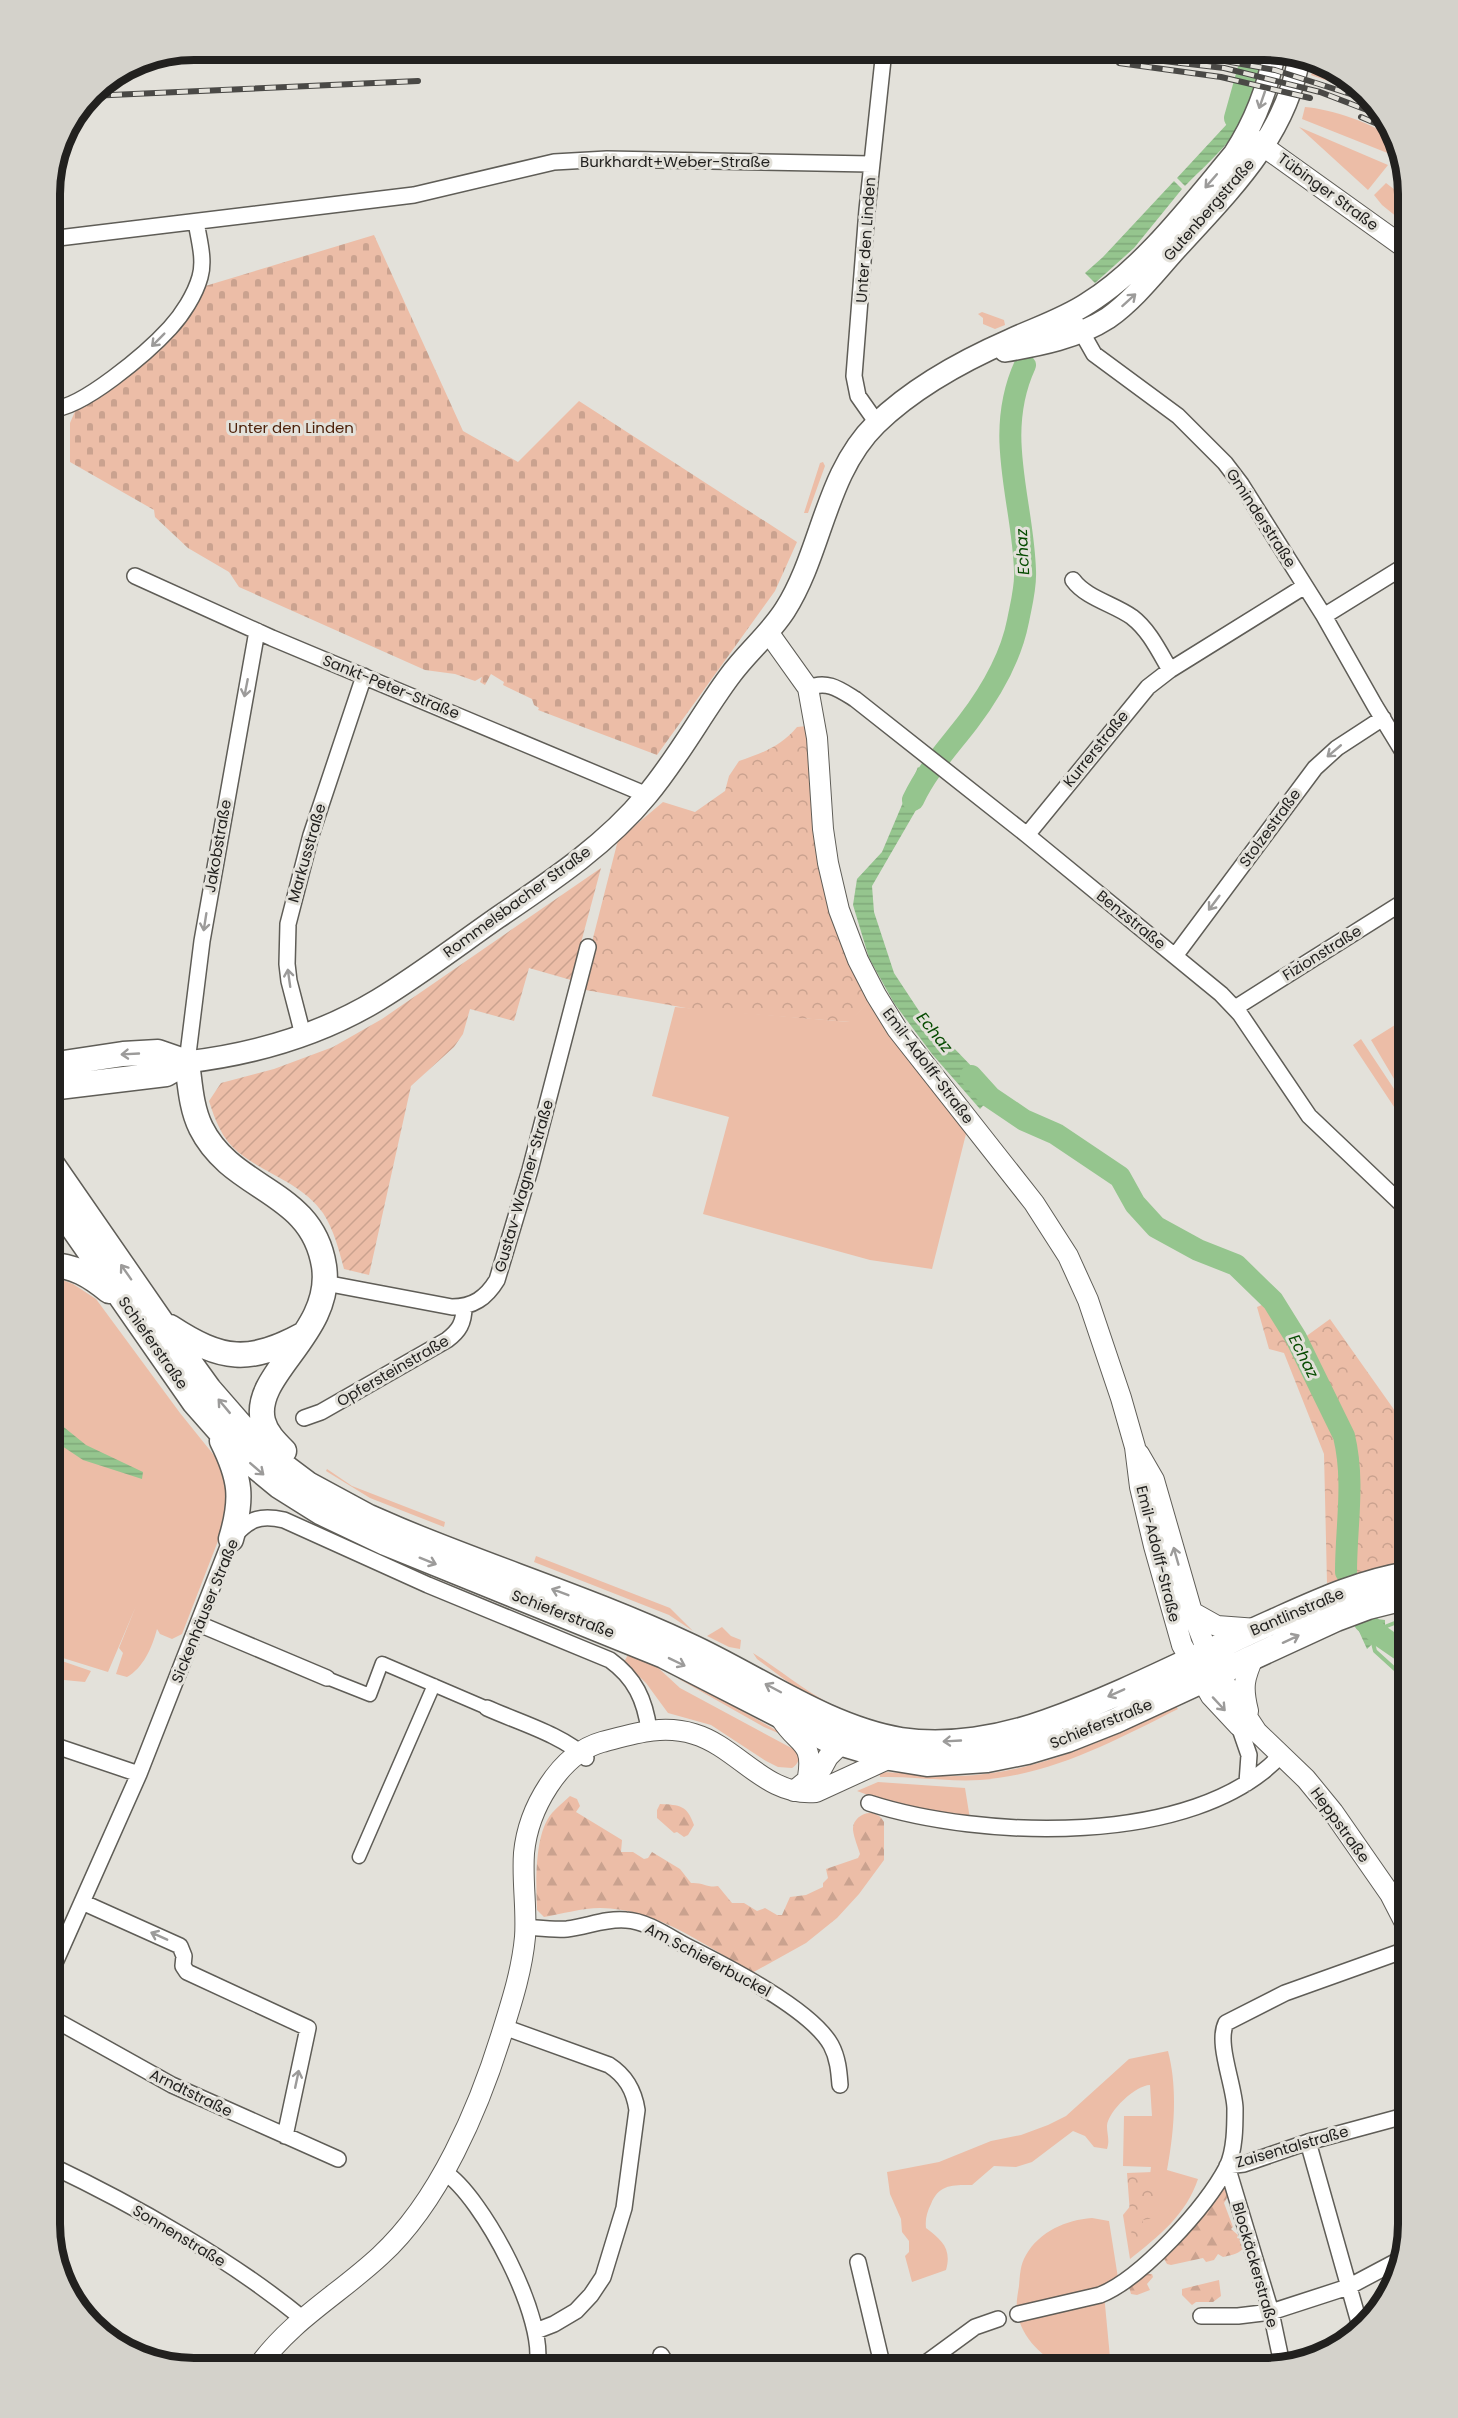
<svg xmlns="http://www.w3.org/2000/svg" width="1458" height="2418" font-family="Poppins,sans-serif">
<defs>
<pattern id="forest-firs" width="22" height="20" patternUnits="userSpaceOnUse" patternTransform="scale(1.5)"><rect width="22" height="20" fill="#ecbda7"/><path d="M5 1l3.5 6h-7zM16 11l3.5 6h-7z" fill="#caa28f"/></pattern>
<pattern id="cemetery-stones" width="16" height="16" patternUnits="userSpaceOnUse" patternTransform="scale(1.5)"><rect width="16" height="16" fill="#ecbda7"/><path d="M2 7V4a2 2 0 0 1 4 0v3zM10 15v-3a2 2 0 0 1 4 0v3z" fill="#caa28f"/></pattern>
<pattern id="park-crowns" width="20" height="18" patternUnits="userSpaceOnUse" patternTransform="scale(1.5)"><rect width="20" height="18" fill="#ecbda7"/><path d="M2 6a3 3 0 1 1 6 0M12 15a3 3 0 1 1 6 0" fill="none" stroke="#caa28f"/></pattern>
<pattern id="garden-furrows" width="10" height="10" patternUnits="userSpaceOnUse" patternTransform="scale(1.5)"><rect width="10" height="10" fill="#ecbda7"/><path d="M-1 1l2-2M0 10L10 0M9 11l2-2" fill="none" stroke="#caa28f"/></pattern>
<pattern id="water-rules" width="6" height="5" patternUnits="userSpaceOnUse" patternTransform="scale(1.5)"><rect width="6" height="5" fill="#95c58e"/><path d="M0 2.5h6" fill="none" stroke="#80a97a"/></pattern>
</defs>
<rect width="100%" height="100%" fill="#e3e1da"/>
<path fill="#ecbda7" d="M 1316,64 L 1345,74 L 1362,93 L 1311,75 Z
M 1305,107 C 1331,109 1375,124 1396,140 L 1399,152 L 1395,156 L 1302,119 Z
M 1299,127 L 1388,165 L 1368,190 Z
M 1386,183 L 1408,200 L 1408,226 L 1382,205 L 1374,195 Z
M 982,312 L 1004,320 L 1005,325 L 995,329 L 983,324 L 983,318 L 978,314 Z
M 823,462 L 825,466 L 808,513 L 804,513 L 820,463 Z
M 876,995 L 969,1122 L 932,1269 L 870,1260 L 703,1214 L 729,1117 L 652,1096 L 675,1007 L 849,1022 Z
M 1395,1025 L 1408,1048 L 1408,1084 L 1400,1089 L 1371,1040 Z
M 1361,1039 L 1408,1110 L 1408,1128 L 1353,1045 Z
M 50,1277 L 55,1277 L 73,1284 L 96,1299 L 180,1413 L 217,1459 L 226,1481 L 226,1513 L 223,1528 L 182,1634 L 172,1639 L 160,1634 L 157,1629 C 152,1648 143,1668 127,1677 L 116,1674 L 123,1653 L 119,1648 L 136,1606 L 108,1672 L 50,1654 Z
M 327,1469 L 352,1486 L 445,1522 L 444,1527 L 370,1498 L 326,1471 Z
M 536,1556 L 670,1608 L 693,1631 L 669,1615 L 534,1562 Z
M 722,1627 L 731,1636 L 741,1640 L 740,1649 L 729,1647 L 707,1636 Z
M 629,1653 L 655,1665 L 680,1688 L 797,1751 C 800,1758 799,1764 792,1768 L 778,1767 L 766,1761 L 711,1725 L 668,1713 L 646,1683 L 624,1662 Z
M 753,1653 C 784,1672 811,1697 846,1711 L 843,1713 L 807,1696 L 757,1659 Z
M 59,1660 L 91,1671 L 85,1682 L 64,1680 L 50,1675 L 50,1664 L 54,1666 Z
M 668,1667 L 676,1674 L 792,1739 L 764,1727 L 679,1679 Z
M 1176,1706 L 1178,1709 C 1116,1740 1052,1775 980,1780 C 947,1782 913,1776 880,1777 L 879,1772 C 905,1772 931,1777 958,1776 C 1036,1774 1107,1739 1176,1706 Z
M 878,1782 L 965,1788 L 970,1819 L 887,1802 L 857,1791 Z
M 1168,2051 C 1178,2089 1174,2132 1167,2170 L 1198,2179 C 1186,2215 1159,2236 1130,2259 L 1123,2215 L 1149,2183 L 1151,2167 L 1123,2166 L 1124,2116 L 1152,2116 L 1150,2085 C 1136,2085 1108,2111 1107,2126 C 1107,2135 1110,2140 1107,2149 L 1094,2147 L 1085,2136 L 1073,2131 L 1032,2162 L 1016,2167 L 994,2166 L 972,2185 C 953,2185 939,2184 931,2204 C 927,2212 925,2219 926,2228 C 942,2240 952,2249 946,2270 L 912,2282 L 905,2256 L 909,2252 L 909,2241 L 902,2232 L 901,2219 L 890,2194 L 887,2172 L 939,2162 L 991,2141 L 1021,2135 L 1048,2125 L 1066,2116 L 1129,2059 Z
M 1092,2218 L 1109,2221 L 1118,2278 L 1104,2294 L 1111,2368 C 1094,2368 1076,2371 1061,2365 C 1040,2357 1018,2332 1017,2309 C 1016,2301 1018,2293 1019,2286 C 1020,2275 1020,2265 1026,2255 C 1040,2231 1066,2220 1092,2218 Z"/>
<path fill="url(#forest-firs)" d="M 570,1796 L 577,1799 L 580,1806 L 576,1812 L 622,1840 L 621,1852 L 633,1852 L 644,1859 L 648,1858 L 652,1852 L 680,1869 L 691,1883 C 702,1882 708,1888 718,1886 L 732,1903 L 744,1903 L 757,1911 L 765,1908 L 777,1915 L 782,1915 L 790,1897 L 806,1895 L 823,1887 L 823,1883 L 828,1878 L 826,1869 L 858,1858 L 860,1854 C 858,1847 854,1838 853,1830 C 852,1818 867,1809 877,1815 C 880,1816 882,1819 884,1822 L 884,1860 L 859,1894 L 837,1918 L 806,1943 L 752,1973 C 705,1945 656,1908 600,1908 C 582,1908 562,1914 544,1917 L 537,1910 C 536,1883 534,1834 552,1813 C 557,1807 564,1802 570,1796 Z
M 660,1804 C 680,1805 687,1805 694,1825 L 688,1835 L 684,1837 L 677,1832 L 674,1833 L 657,1818 L 657,1810 Z
M 1224,2181 L 1230,2198 L 1227,2198 L 1224,2203 L 1233,2227 L 1231,2229 L 1238,2235 L 1237,2238 L 1242,2239 L 1245,2246 C 1240,2254 1232,2255 1223,2257 L 1218,2254 L 1214,2260 L 1206,2262 L 1203,2258 L 1171,2265 L 1167,2264 L 1163,2257 Z
M 1143,2274 L 1152,2274 L 1153,2277 L 1147,2284 L 1150,2290 L 1137,2295 L 1131,2294 L 1129,2287 Z
M 1219,2280 L 1221,2296 L 1213,2302 L 1196,2302 L 1192,2305 L 1182,2295 L 1182,2289 Z"/>
<path fill="url(#cemetery-stones)" d="M 374,235 L 463,431 L 518,462 L 579,401 L 797,542 L 775,591 L 657,755 L 538,710 L 539,708 L 534,705 L 532,699 L 503,685 L 504,682 L 491,674 L 485,685 L 480,682 L 482,677 L 475,681 L 455,674 L 425,670 L 239,587 L 229,572 L 188,548 L 155,517 L 154,510 L 70,462 L 70,423 L 79,402 L 128,367 L 202,287 Z"/>
<path fill="url(#park-crowns)" d="M 807,726 L 823,829 L 876,995 L 850,1022 L 697,1010 L 580,989 L 618,840 L 663,802 L 695,812 L 725,791 L 729,776 L 739,761 C 763,753 781,746 797,727 Z
M 1274,1300 L 1301,1340 L 1330,1319 L 1395,1411 L 1408,1425 L 1408,1563 L 1327,1583 L 1324,1454 L 1284,1353 L 1269,1349 L 1257,1307 Z
M 1153,2172 L 1155,2218 L 1143,2220 L 1143,2235 L 1141,2241 L 1132,2241 L 1127,2173 Z"/>
<path fill="url(#garden-furrows)" d="M 601,868 L 571,980 L 529,968 L 514,1021 L 470,1009 L 463,1034 L 454,1047 L 411,1086 L 369,1275 L 344,1269 C 339,1250 334,1230 323,1213 C 302,1183 265,1174 238,1152 C 222,1139 215,1120 209,1101 L 221,1083 L 274,1069 L 333,1047 L 382,1019 Z"/>
<path fill="url(#water-rules)" d="M 1239,87 L 1253,90 C 1248,131 1211,159 1185,186 L 1177,178 L 1227,124 Z
M 1174,181 L 1182,189 L 1134,248 L 1095,283 L 1085,273 L 1103,257 Z
M 918,767 L 934,779 L 872,886 L 874,912 L 894,973 L 921,1014 L 979,1074 L 977,1081 L 992,1096 L 980,1109 L 932,1054 L 894,1003 L 869,958 L 853,905 L 857,879 L 882,852 Z
M 50,1416 L 86,1445 L 143,1472 L 142,1479 L 83,1460 L 50,1438 Z
M 1377,1619 L 1385,1620 L 1385,1632 L 1367,1649 L 1357,1627 L 1365,1622 Z"/>
<g fill="none" stroke-linecap="round" stroke-linejoin="round">
<path stroke="#95c58e" stroke-width="4" d="M 1382,1628 L 1397,1622 L 1403,1626
M 1373,1643 L 1375,1651 L 1408,1681"/>
<path stroke="#95c58e" stroke-width="22" d="M 1235,118 L 1254,50
M 913,800 C 927,770 948,748 968,722 C 990,693 1011,657 1018,621 C 1021,605 1026,587 1025,571 C 1023,500 993,435 1025,365
M 971,1076 L 990,1097 L 1024,1120 L 1056,1134 L 1120,1177 L 1135,1204 L 1156,1227 L 1198,1250 L 1236,1265 L 1273,1301 L 1296,1338 L 1344,1436 C 1355,1482 1346,1526 1346,1572
M 1365,1622 L 1382,1637 L 1408,1655"/>
<g stroke="#5f5d57" stroke-width="15">
<path id="pedestrian" d="M 327,1678 L 370,1695 L 382,1663 L 487,1708
M 359,1857 L 434,1685"/>
</g>
<g stroke="#5f5d57" stroke-width="18">
<path id="minor" d="M 50,239 L 414,195 L 554,162 L 607,159 L 871,164
M 1077,324 L 1094,354 L 1178,416 L 1225,463 L 1241,484 L 1324,616 L 1375,706 L 1408,760
M 50,409 C 80,411 149,351 170,328 C 182,315 195,295 200,277 C 205,260 199,240 196,222
M 877,423 L 858,396 L 854,376 L 867,210 L 884,50
M 135,576 L 272,638 L 647,795
M 1073,580 C 1086,598 1114,604 1132,617 C 1149,630 1159,651 1170,670
M 1324,616 L 1408,564
M 808,688 C 827,680 839,689 855,699 L 1027,835 L 1221,994 L 1240,1014 L 1309,1116 L 1408,1210
M 1027,835 L 1148,687 L 1170,670 L 1305,586
M 1175,956 L 1315,768 L 1337,748 L 1383,718
M 1235,1008 L 1408,899
M 303,1035 L 289,981 L 287,964 L 288,924 L 311,835 L 364,676
M 187,1062 L 202,941 L 257,631
M 325,1283 L 452,1307 C 473,1307 486,1298 497,1280 L 530,1170 L 588,947
M 304,1418 L 321,1412 L 447,1340 C 459,1331 464,1323 464,1307
M 199,1624 L 327,1678
M 487,1708 C 518,1722 563,1735 586,1758
M 1239,1726 L 1249,1755 L 1247,1783
M 50,1744 L 139,1774
M 869,1803 C 980,1839 1195,1848 1281,1755
M 82,1902 L 180,1946 L 184,1956 L 183,1966 L 187,1972 L 308,2028 L 285,2136
M 525,1927 C 539,1928 553,1930 567,1929 C 587,1927 605,1918 626,1920 C 647,1921 669,1937 688,1947 C 726,1966 811,2009 831,2045 C 838,2058 839,2072 840,2085
M 50,1974 L 139,1774 L 231,1539 C 248,1520 258,1514 284,1520 L 428,1585 L 610,1660 C 635,1678 645,1700 649,1730
M 50,2017 L 172,2085 L 338,2159
M 504,2027 L 609,2065 C 626,2076 634,2090 637,2110 L 624,2208 L 603,2277 L 591,2295 L 576,2311 L 554,2324 L 536,2331
M 1308,2142 L 1360,2326
M 50,2165 C 134,2205 230,2259 302,2318
M 1227,2166 L 1271,2312 L 1282,2364
M 1227,2166 L 1244,2164 L 1308,2142 L 1408,2115
M 444,2172 C 482,2195 550,2324 536,2368
M 858,2262 L 883,2368
M 1018,2314 L 1100,2295 C 1142,2278 1206,2207 1227,2167 C 1235,2150 1235,2126 1235,2108 C 1234,2084 1216,2043 1226,2023 L 1285,1993 L 1408,1949
M 1201,2316 L 1238,2316 L 1271,2312 L 1348,2287 L 1397,2261
M 661,2355 L 669,2368
M 919,2368 L 975,2327 L 998,2319"/>
</g>
<g stroke="#5f5d57" stroke-width="22">
<path id="tertiary" d="M 1249,136 L 1408,250
M 768,632 L 808,688 L 817,738 L 823,829 L 828,863 L 839,910 L 858,960 L 876,995 L 897,1029 L 1034,1203 L 1068,1256 L 1088,1300 L 1121,1398 L 1135,1447 L 1140,1487 L 1154,1546 L 1182,1645 L 1211,1696 L 1239,1726 L 1257,1732
M 1139,1454 L 1154,1480 L 1192,1612 L 1207,1651 L 1226,1685 L 1257,1732 L 1306,1779 L 1333,1812 L 1390,1894 L 1408,1929
M 1192,1612 L 1217,1626 L 1257,1629
M 1248,1711 C 1242,1687 1244,1678 1254,1656
M 782,1720 C 798,1745 814,1741 808,1777
M 794,1791 L 822,1768 L 828,1757 L 841,1744 L 853,1737
M 257,2368 C 291,2320 338,2295 380,2256 C 439,2202 479,2108 502,2033 C 512,2001 522,1970 525,1937 C 527,1909 522,1881 524,1853 C 528,1810 559,1754 602,1742 C 633,1734 662,1724 694,1734 C 738,1747 766,1797 816,1792 L 890,1758"/>
</g>
<g stroke="#5f5d57" stroke-width="24">
<path id="secondary" d="M 1005,351 C 1040,345 1077,338 1108,318 C 1135,299 1156,271 1178,247 C 1229,191 1286,136 1299,58
M 187,1062 C 254,1054 320,1035 378,1000 C 419,975 457,946 497,918 C 550,882 606,845 647,795 C 678,758 701,715 729,677 C 746,653 769,635 785,610 C 822,552 825,474 876,424 C 914,387 962,361 1010,340 C 1036,328 1064,319 1088,303 C 1143,269 1192,204 1234,154 C 1255,122 1268,88 1275,50"/>
</g>
<g stroke="#5f5d57" stroke-width="27">
<path id="primary" d="M 187,1062 C 190,1084 191,1108 201,1128 C 233,1192 312,1189 324,1266 C 334,1333 251,1374 263,1421 C 266,1433 275,1442 284,1451
M 50,1065 L 123,1054 L 158,1052 L 187,1062
M 50,1088 L 166,1074 L 187,1062
M 50,1161 L 178,1346 L 209,1389 L 243,1428 L 280,1463 L 308,1484 L 369,1517 L 399,1530 C 495,1570 594,1601 688,1645 C 756,1676 827,1728 901,1740 C 949,1747 1001,1738 1046,1722 C 1123,1695 1196,1656 1270,1623 C 1315,1603 1359,1582 1408,1574
M 50,1195 L 194,1402 L 239,1453 L 279,1486 L 322,1513 L 385,1543 L 664,1656 L 826,1739 L 890,1758 L 927,1764 L 987,1760 L 1027,1752 L 1067,1740 L 1115,1721 L 1336,1619 L 1368,1607 L 1408,1597
M 50,1265 C 73,1265 91,1276 109,1291
M 170,1327 C 222,1361 249,1364 304,1334
M 222,1441 C 241,1479 243,1499 231,1539"/>
</g>
<use href="#pedestrian" stroke="#fff" stroke-width="12"/>
<use href="#minor" stroke="#fff" stroke-width="15"/>
<use href="#tertiary" stroke="#fff" stroke-width="20"/>
<use href="#secondary" stroke="#fff" stroke-width="21"/>
<use href="#primary" stroke="#fff" stroke-width="24"/>
<g stroke="#4a4946" stroke-width="6">
<path id="rail" d="M 1069,50 L 1224,68 L 1320,92 L 1380,115
M 1164,50 L 1275,70 L 1366,99
M 1119,63 L 1221,77 L 1310,98
M 89,96 L 418,81
M 1361,117 L 1394,131"/>
</g>
<use href="#rail" stroke="#e3e1da" stroke-width="4" stroke-dasharray="11" stroke-linecap="butt"/>
</g>
<defs><path id="oneway-shaft" d="M-6 0H5M1.5-3L5.5 0L1.5 3" fill="none" stroke-width="1.6" stroke-linecap="round" stroke-linejoin="round" transform="scale(1.5)"/></defs>
<g stroke="#9c9b9a">
<use href="#oneway-shaft" transform="translate(1262 100) rotate(109)"/>
<use href="#oneway-shaft" transform="translate(1211 181) rotate(131)"/>
<use href="#oneway-shaft" transform="translate(1129 300) rotate(-42)"/>
<use href="#oneway-shaft" transform="translate(158 340) rotate(135)"/>
<use href="#oneway-shaft" transform="translate(246 688) rotate(101)"/>
<use href="#oneway-shaft" transform="translate(1334 751) rotate(140)"/>
<use href="#oneway-shaft" transform="translate(1214 903) rotate(127)"/>
<use href="#oneway-shaft" transform="translate(205 922) rotate(99)"/>
<use href="#oneway-shaft" transform="translate(289 978) rotate(-98)"/>
<use href="#oneway-shaft" transform="translate(130 1054) rotate(177)"/>
<use href="#oneway-shaft" transform="translate(126 1272) rotate(-125)"/>
<use href="#oneway-shaft" transform="translate(224 1406) rotate(-130)"/>
<use href="#oneway-shaft" transform="translate(257 1469) rotate(41)"/>
<use href="#oneway-shaft" transform="translate(1176 1556) rotate(-106)"/>
<use href="#oneway-shaft" transform="translate(428 1561) rotate(22)"/>
<use href="#oneway-shaft" transform="translate(560 1592) rotate(-159)"/>
<use href="#oneway-shaft" transform="translate(1291 1639) rotate(-25)"/>
<use href="#oneway-shaft" transform="translate(677 1662) rotate(26)"/>
<use href="#oneway-shaft" transform="translate(773 1688) rotate(-152)"/>
<use href="#oneway-shaft" transform="translate(1116 1693) rotate(156)"/>
<use href="#oneway-shaft" transform="translate(1219 1704) rotate(47)"/>
<use href="#oneway-shaft" transform="translate(952 1741) rotate(177)"/>
<use href="#oneway-shaft" transform="translate(159 1936) rotate(-156)"/>
<use href="#oneway-shaft" transform="translate(297 2079) rotate(-78)"/>
</g>
<g text-anchor="middle" stroke-width="6" stroke-linejoin="round" paint-order="stroke">
<g font-size="15" fill="#22211f" stroke="#e3e1da">
<text x="675" y="167">Burkhardt+Weber-Straße</text>
<text transform="translate(1328 192) rotate(36)" y="5">Tübinger Straße</text>
<text transform="translate(1209 210) rotate(-49)" y="5">Gutenbergstraße</text>
<text transform="translate(866 240) rotate(-86)" y="5">Unter den Linden</text>
<text transform="translate(1261 518) rotate(57)" y="5">Gminderstraße</text>
<text transform="translate(391 687) rotate(22)" y="5">Sankt-Peter-Straße</text>
<text transform="translate(1096 749) rotate(-51)" y="5">Kurrerstraße</text>
<text transform="translate(1270 828) rotate(-54)" y="5">Stolzestraße</text>
<text transform="translate(218 846) rotate(-80)" y="5">Jakobstraße</text>
<text transform="translate(307 853) rotate(-74)" y="5">Markusstraße</text>
<text transform="translate(517 902) rotate(-36)" y="5">Rommelsbacher Straße</text>
<text transform="translate(1131 920) rotate(39)" y="5">Benzstraße</text>
<text transform="translate(1322 953) rotate(-32)" y="5">Fizionstraße</text>
<text transform="translate(928 1066) rotate(53)" y="5">Emil-Adolff-Straße</text>
<text transform="translate(524 1186) rotate(-74)" y="5">Gustav-Wagner-Straße</text>
<text transform="translate(153 1343) rotate(55)" y="5">Schieferstraße</text>
<text transform="translate(393 1371) rotate(-30)" y="5">Opfersteinstraße</text>
<text transform="translate(1158 1554) rotate(76)" y="5">Emil-Adolff-Straße</text>
<text transform="translate(205 1611) rotate(-68)" y="5">Sickenhäuser Straße</text>
<text transform="translate(1297 1612) rotate(-23)" y="5">Bantlinstraße</text>
<text transform="translate(563 1614) rotate(21)" y="5">Schieferstraße</text>
<text transform="translate(1101 1724) rotate(-22)" y="5">Schieferstraße</text>
<text transform="translate(1340 1825) rotate(54)" y="5">Heppstraße</text>
<text transform="translate(708 1960) rotate(28)" y="5">Am Schieferbuckel</text>
<text transform="translate(191 2093) rotate(26)" y="5">Arndtstraße</text>
<text transform="translate(1292 2147) rotate(-16)" y="5">Zaisentalstraße</text>
<text transform="translate(179 2236) rotate(31)" y="5">Sonnenstraße</text>
<text transform="translate(1255 2265) rotate(74)" y="5">Blockäckerstraße</text>
</g>
<g font-size="15" fill="#4c210a" stroke="#e3e1da">
<text x="291" y="433">Unter den Linden</text>
</g>
<g font-size="16" font-style="italic" fill="#064b00" stroke="#e3e1da">
<text transform="translate(1022 552) rotate(-93)" y="6">Echaz</text>
<text transform="translate(935 1032) rotate(51)" y="6">Echaz</text>
<text transform="translate(1304 1356) rotate(63)" y="6">Echaz</text>
</g>
</g>
<path d="M0 0H1458V2418H0ZM194 60H1264A134 134 0 0 1 1398 194V2224A134 134 0 0 1 1264 2358H194A134 134 0 0 1 60 2224V194A134 134 0 0 1 194 60Z" fill="#d4d2cb" fill-rule="evenodd"/>
<path fill="none" stroke="#22211f" stroke-width="8" d="M194 60H1264A134 134 0 0 1 1398 194V2224A134 134 0 0 1 1264 2358H194A134 134 0 0 1 60 2224V194A134 134 0 0 1 194 60Z"/>
</svg>
